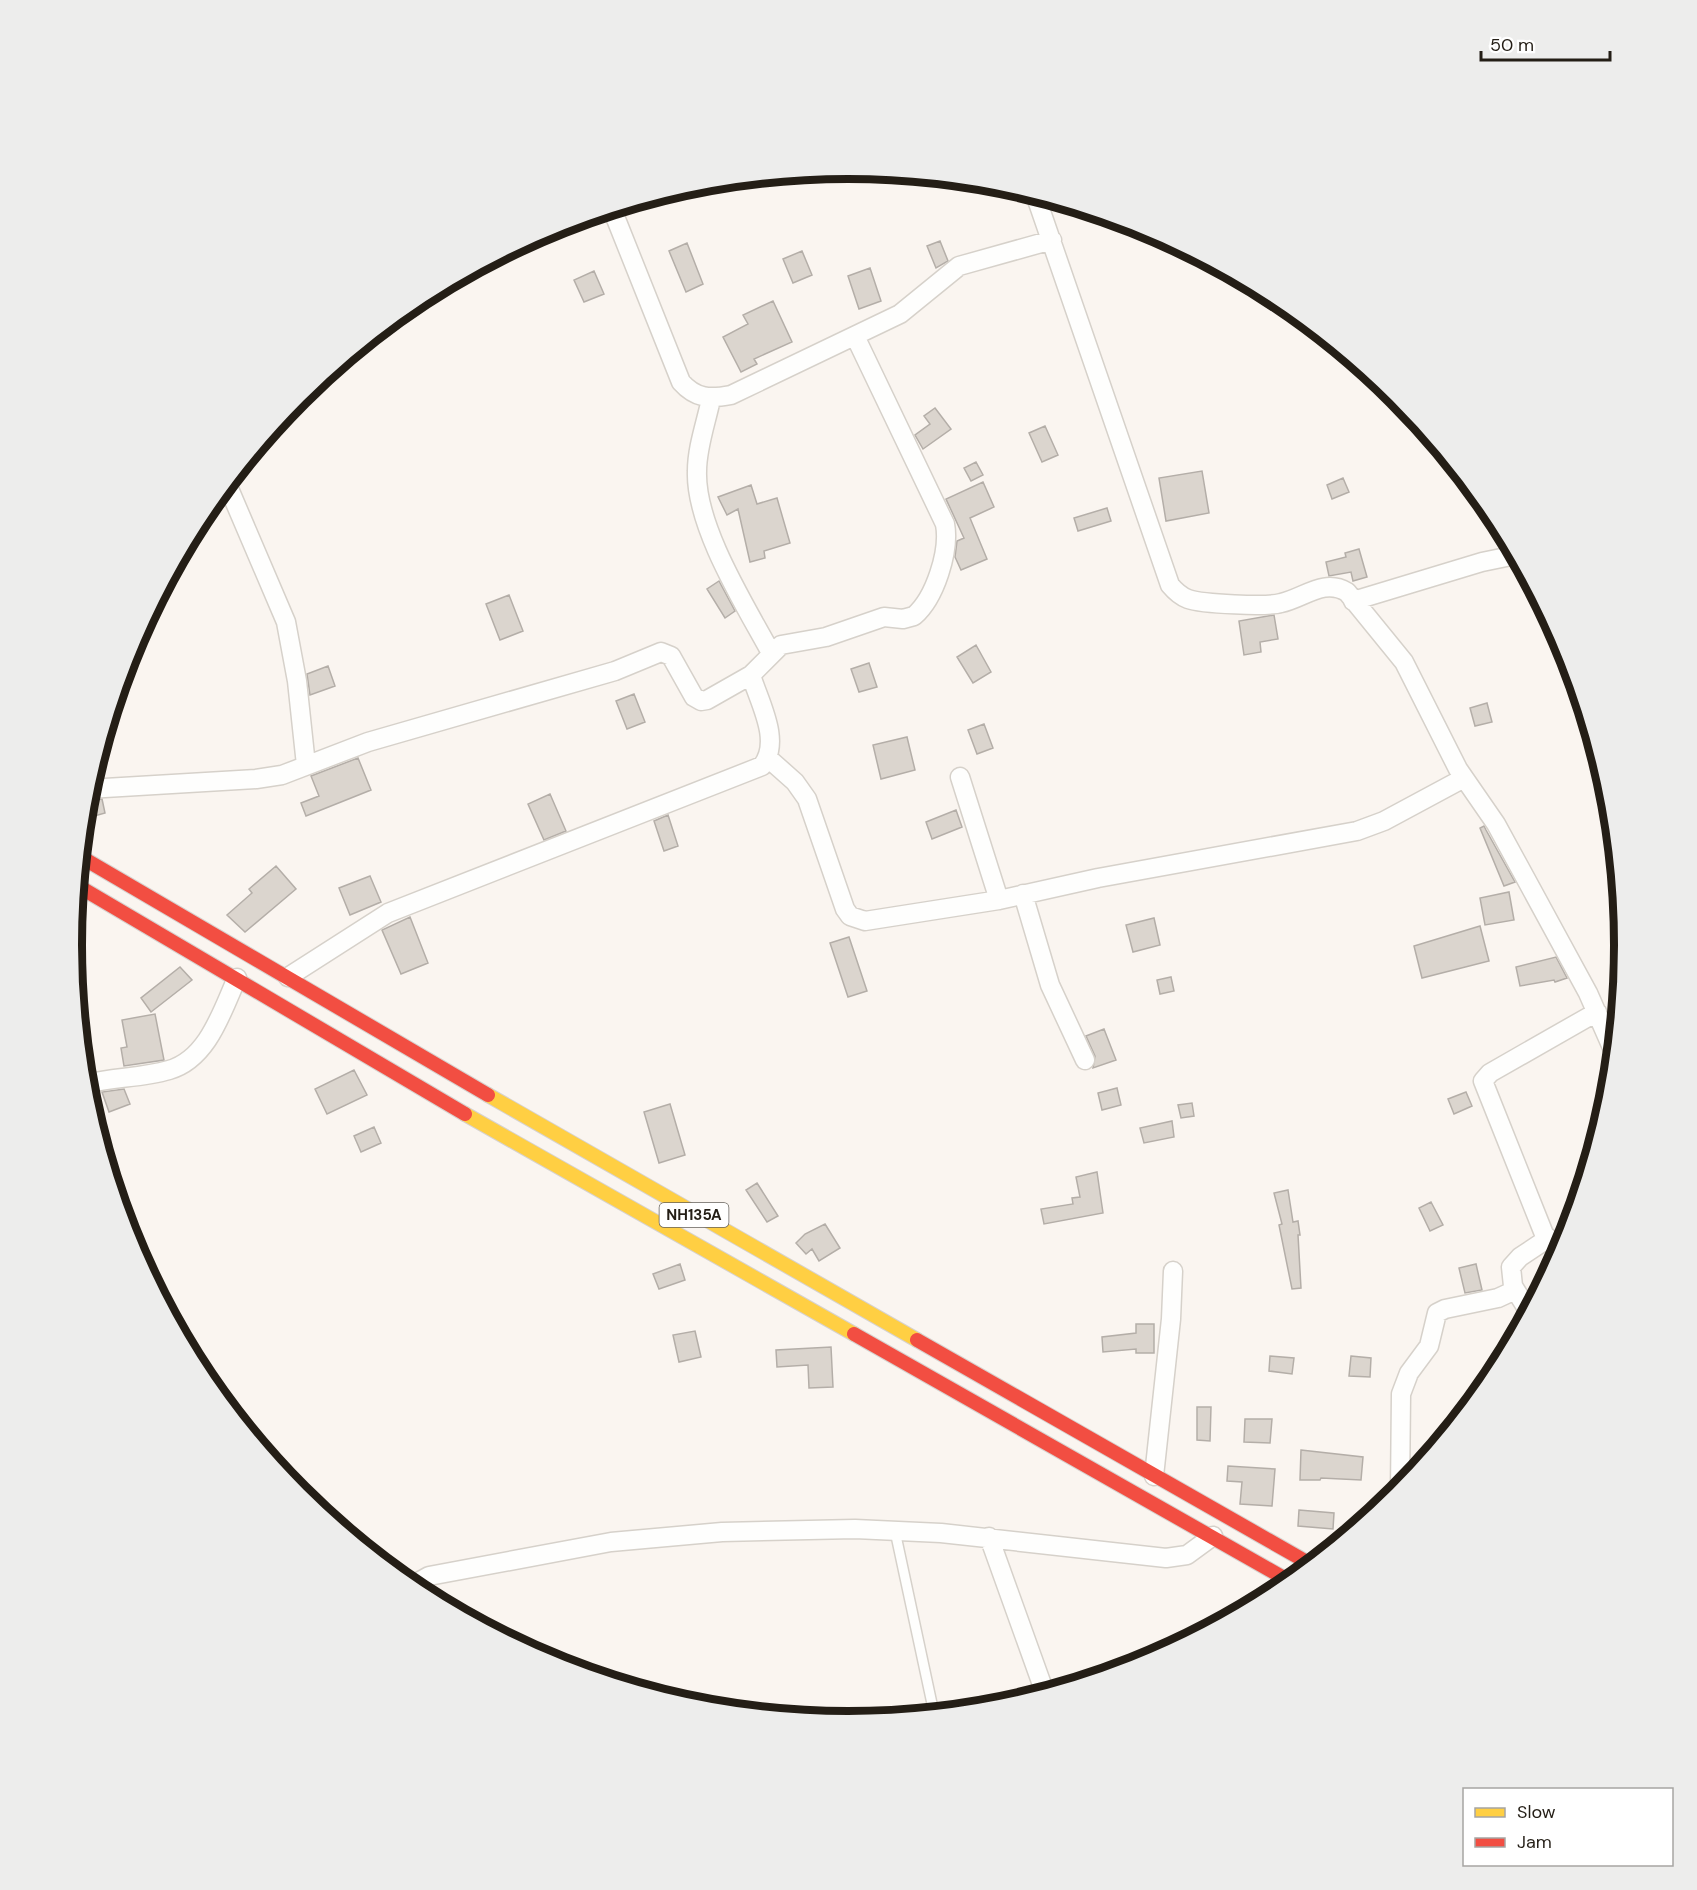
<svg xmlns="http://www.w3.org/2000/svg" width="1697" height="1890" font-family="'DM Sans',sans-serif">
<rect width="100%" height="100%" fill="#faf5f0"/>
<path fill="#dbd5ce" stroke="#b4aea8" stroke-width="1.5" d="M 940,241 L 948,261 L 936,268 L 927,246 Z
M 687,243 L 703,284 L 686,292 L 669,251 Z
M 802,251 L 812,275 L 793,283 L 783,259 Z
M 870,268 L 881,301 L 859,309 L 848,276 Z
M 594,271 L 604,294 L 584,302 L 574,280 Z
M 773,301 L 792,342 L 754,359 L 757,364 L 741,372 L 723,337 L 748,324 L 743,315 Z
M 935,408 L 951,429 L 923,449 L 915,435 L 930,424 L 924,416 Z
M 1045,426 L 1058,455 L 1042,462 L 1029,433 Z
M 976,462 L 983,475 L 971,481 L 964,468 Z
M 1202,471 L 1209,513 L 1166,521 L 1159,478 Z
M 1343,478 L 1349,492 L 1332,499 L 1327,485 Z
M 983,482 L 994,507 L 970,518 L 987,559 L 961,570 L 955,557 L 957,541 L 964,538 L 946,499 Z
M 751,485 L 757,504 L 777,498 L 790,543 L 764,551 L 765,558 L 750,562 L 738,509 L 727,515 L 718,497 Z
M 1107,508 L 1111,521 L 1078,531 L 1074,518 Z
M 1359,549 L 1367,577 L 1353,581 L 1351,572 L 1329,576 L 1326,562 L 1346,557 L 1345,553 Z
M 719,581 L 735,611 L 725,618 L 707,589 Z
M 509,595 L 523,631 L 500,640 L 486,604 Z
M 1274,615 L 1278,639 L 1260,642 L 1261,652 L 1244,655 L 1239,621 Z
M 976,645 L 991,672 L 973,683 L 957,657 Z
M 869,663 L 877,687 L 859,692 L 851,669 Z
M 328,666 L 335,686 L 310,695 L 307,674 Z
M 634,694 L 645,722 L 627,729 L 616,701 Z
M 1487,703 L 1492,722 L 1475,726 L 1470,708 Z
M 984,724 L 993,748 L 977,754 L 968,730 Z
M 907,737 L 915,770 L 881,779 L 873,745 Z
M 358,758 L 371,790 L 306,816 L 301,803 L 319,796 L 311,776 Z
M 550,794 L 566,831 L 544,840 L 528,804 Z
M 102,799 L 105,813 L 84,819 L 86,800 Z
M 956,810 L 962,827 L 932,839 L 926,822 Z
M 668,815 L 678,846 L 664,851 L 654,821 Z
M 1484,826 L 1486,830 L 1515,882 L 1504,886 L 1480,828 Z
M 276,866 L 296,889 L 245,932 L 227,915 L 252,893 L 249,889 Z
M 370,876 L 381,902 L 350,915 L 339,888 Z
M 1509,892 L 1514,920 L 1485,925 L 1480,898 Z
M 410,917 L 428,963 L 401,974 L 382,930 Z
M 1154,918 L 1160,945 L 1133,952 L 1126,925 Z
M 1480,926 L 1489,961 L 1422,978 L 1414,946 Z
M 849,937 L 867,991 L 848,997 L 830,943 Z
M 1556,957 L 1567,978 L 1555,982 L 1554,980 L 1520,986 L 1516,967 Z
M 180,967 L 192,980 L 151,1012 L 141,998 Z
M 1171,977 L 1174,991 L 1160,994 L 1157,980 Z
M 155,1014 L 164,1060 L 124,1066 L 121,1048 L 127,1047 L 122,1020 Z
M 1104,1029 L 1116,1060 L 1093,1068 L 1095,1056 L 1086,1036 Z
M 354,1070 L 367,1095 L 327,1114 L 315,1089 Z
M 1117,1088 L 1121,1105 L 1102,1110 L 1098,1093 Z
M 124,1089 L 130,1104 L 109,1112 L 102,1092 Z
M 1466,1092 L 1472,1106 L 1454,1114 L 1448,1099 Z
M 1192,1103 L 1194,1116 L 1181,1118 L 1178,1105 Z
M 670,1104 L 685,1155 L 659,1163 L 644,1112 Z
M 1172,1121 L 1174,1137 L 1144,1143 L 1140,1128 Z
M 374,1127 L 381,1143 L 361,1152 L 354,1136 Z
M 1097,1172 L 1103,1213 L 1044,1224 L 1041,1209 L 1073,1204 L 1072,1198 L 1080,1197 L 1076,1177 Z
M 757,1183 L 778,1216 L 767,1222 L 746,1190 Z
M 1288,1190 L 1293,1222 L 1298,1221 L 1300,1235 L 1298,1235 L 1301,1288 L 1292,1289 L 1279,1225 L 1282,1224 L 1274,1193 Z
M 1431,1202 L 1443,1225 L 1430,1231 L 1419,1208 Z
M 825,1224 L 840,1248 L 819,1261 L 812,1249 L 806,1254 L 796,1243 L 805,1234 Z
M 680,1264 L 685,1280 L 659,1289 L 653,1274 Z
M 1476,1264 L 1482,1290 L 1465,1293 L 1459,1268 Z
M 1136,1324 L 1154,1324 L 1154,1353 L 1136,1353 L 1136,1349 L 1103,1352 L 1102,1337 L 1136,1333 Z
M 695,1331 L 701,1357 L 679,1362 L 673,1335 Z
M 831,1347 L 833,1387 L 809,1388 L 808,1365 L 777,1367 L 776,1350 Z
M 1270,1356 L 1294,1358 L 1292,1374 L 1269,1371 Z
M 1351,1356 L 1371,1358 L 1370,1377 L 1349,1376 Z
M 1197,1407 L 1211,1407 L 1210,1441 L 1197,1440 Z
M 1245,1419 L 1272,1419 L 1270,1443 L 1244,1442 Z
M 1301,1450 L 1363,1457 L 1361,1480 L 1321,1478 L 1320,1480 L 1300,1480 Z
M 1228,1466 L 1275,1469 L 1272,1506 L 1240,1504 L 1242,1482 L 1227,1481 Z
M 1299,1510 L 1334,1513 L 1333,1529 L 1298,1526 Z"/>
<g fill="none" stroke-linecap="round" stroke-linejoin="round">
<g stroke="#d6d1ca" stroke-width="12">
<path id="lane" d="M 895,1531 L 934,1713"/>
</g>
<g stroke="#d6d1ca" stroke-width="21">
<path id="street" d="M 1035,194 L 1170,585 C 1175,591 1180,596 1188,599 C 1202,604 1267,607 1281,603 C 1304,598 1324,578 1347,592 L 1404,662 L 1458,769 L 1496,824 L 1588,993 L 1614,1052
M 612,209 L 681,382 C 696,399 710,399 731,395 L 900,314 L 959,266 L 1052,240
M 711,399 C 706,423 697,447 697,471 C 695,526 745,605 771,653
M 227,484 L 286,622 L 297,681 L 306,765
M 1353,601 L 1482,562 L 1516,555
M 768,758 L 795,782 L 807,799 L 845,909 L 850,916 L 865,921 L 999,900
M 960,777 L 999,900 L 1098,878 L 1357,831 L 1384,821 L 1464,778
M 88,789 L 256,779 L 282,775 L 368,742 L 615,671 L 661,652 L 671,656 L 694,697 L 701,701 L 707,700 L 751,675 L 781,645 L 826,637 L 884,617 L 903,619 L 914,616 C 935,598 950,551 945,524 L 855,336
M 1023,894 L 1050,985 L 1085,1060
M 288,977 L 388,913 L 762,766 C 782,741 759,702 751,675
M 86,1084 C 113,1077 142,1078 169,1070 C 208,1059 222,1011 237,978
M 1566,1241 L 1553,1243 L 1544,1234 L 1483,1081 L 1490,1073 L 1597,1012
M 1513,1286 L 1529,1312
M 1154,1476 L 1171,1319 L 1173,1271
M 1400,1491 L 1401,1394 L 1409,1373 L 1429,1346 L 1437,1313 L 1445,1309 L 1498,1298 L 1511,1292 L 1513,1286 L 1511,1267 L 1520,1257 L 1547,1239
M 989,1537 L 1045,1693
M 411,1586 L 429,1576 L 611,1542 L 722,1532 L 855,1529 L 941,1533 L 1166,1558 L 1187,1555 L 1213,1536"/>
</g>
<g stroke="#d6d2cf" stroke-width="16">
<path id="slow" d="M 488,1095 L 917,1340
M 465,1114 L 854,1334"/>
</g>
<g stroke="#d6d2cf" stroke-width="16">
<path id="jam" d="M 81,857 L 488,1095
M 78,886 L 465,1114
M 854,1334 L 1291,1582
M 917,1340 L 1312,1565"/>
</g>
<use href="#lane" stroke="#fefefd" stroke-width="9"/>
<use href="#street" stroke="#fefefd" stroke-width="18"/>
<use href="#slow" stroke="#ffcf43" stroke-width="14"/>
<use href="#jam" stroke="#f24e42" stroke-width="14"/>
</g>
<g text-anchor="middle" stroke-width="4.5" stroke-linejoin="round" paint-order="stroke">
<rect fill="#fff" stroke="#66625c" stroke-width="1.5" x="659.5" y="1203" width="69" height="24" rx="4.5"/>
<g font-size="15" font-weight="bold" fill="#241e16">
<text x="694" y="1220">NH135A</text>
</g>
</g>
<path d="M0 0H1697V1890H0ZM82 945a766 766 0 1 1 1532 0a766 766 0 1 1-1532 0Z" fill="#ededec" fill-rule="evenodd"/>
<path fill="none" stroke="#241e16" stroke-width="8" d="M82 945a766 766 0 1 1 1532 0a766 766 0 1 1-1532 0Z"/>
<rect x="1463" y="1788" width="210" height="78" fill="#ffffff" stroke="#a7a5a2" stroke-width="1.5"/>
<rect x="1475" y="1808" width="30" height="9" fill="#ffcf43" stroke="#a7a5a2" stroke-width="1.5"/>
<text x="1517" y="1818" font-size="18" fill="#241e16">Slow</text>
<rect x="1475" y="1838" width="30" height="9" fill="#f24e42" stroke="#a7a5a2" stroke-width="1.5"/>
<text x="1517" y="1848" font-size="18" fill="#241e16">Jam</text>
<path d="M1481 51v9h129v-9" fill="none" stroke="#241e16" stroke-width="3"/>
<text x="1490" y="51" font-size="18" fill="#241e16" stroke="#ffffff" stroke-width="4.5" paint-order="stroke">50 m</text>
</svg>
